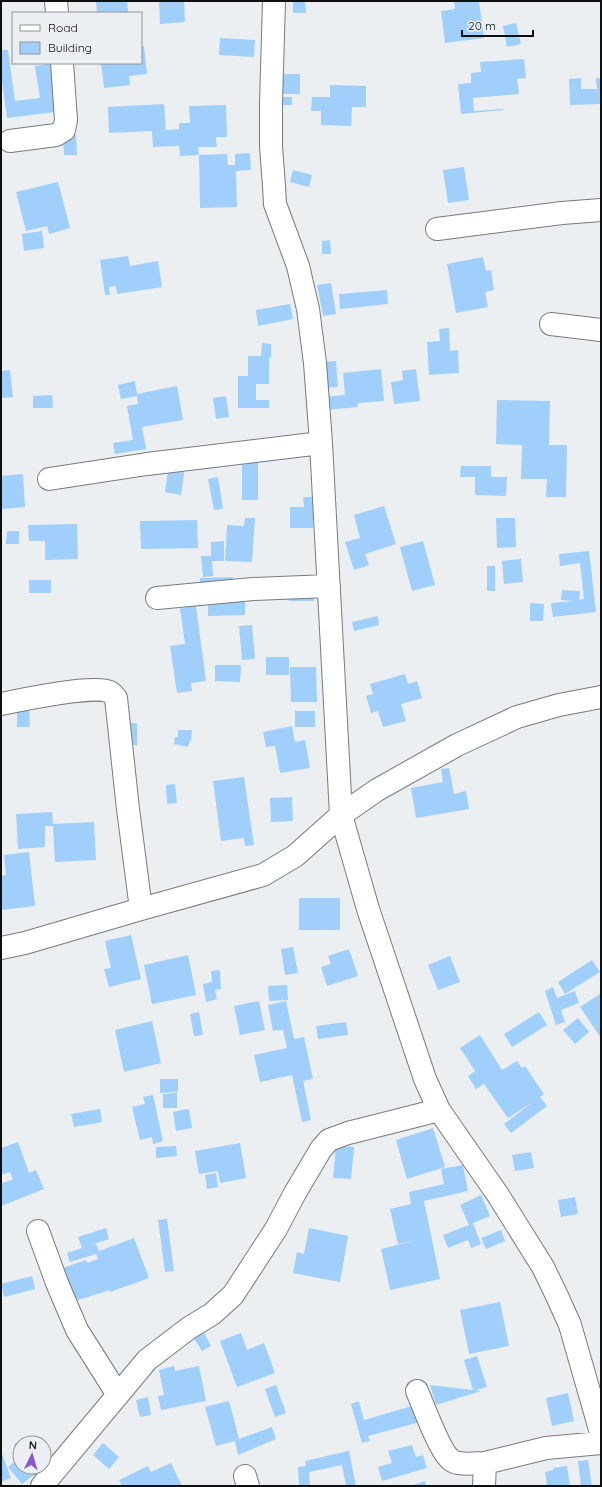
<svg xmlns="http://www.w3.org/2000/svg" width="602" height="1487" font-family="Quicksand,sans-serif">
<rect width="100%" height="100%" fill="#ebeff2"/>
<path fill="#a0cffb" d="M 96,1 L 127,1 L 128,12 L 97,13 Z
M 159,1 L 184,1 L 185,22 L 160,24 Z
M 293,1 L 305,1 L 306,13 L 293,13 Z
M 454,1 L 479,1 L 484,38 L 445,43 L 441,11 L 455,9 Z
M 516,23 L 521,44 L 507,47 L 503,26 Z
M 220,38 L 255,40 L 254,57 L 219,55 Z
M 141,46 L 144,46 L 147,74 L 129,76 L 130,85 L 104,88 L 101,63 L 141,63 Z
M 1,50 L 8,50 L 15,101 L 40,98 L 35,66 L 57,63 L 63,111 L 7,118 L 1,75 Z
M 524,59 L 526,78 L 517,79 L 519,94 L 473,98 L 474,111 L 503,109 L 504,110 L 461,114 L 458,84 L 471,83 L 471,73 L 481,72 L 480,62 Z
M 283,74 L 300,74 L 300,94 L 282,94 Z
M 581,78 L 581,89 L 597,89 L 596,78 L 601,78 L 601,104 L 570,105 L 569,79 Z
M 330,85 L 366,86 L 366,107 L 352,107 L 351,126 L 321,125 L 321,111 L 311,111 L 312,97 L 330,97 Z
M 276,97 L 292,97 L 292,105 L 276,105 Z
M 164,104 L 166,130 L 179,129 L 179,123 L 190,123 L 189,106 L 226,105 L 227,137 L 216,137 L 217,147 L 198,147 L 199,155 L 180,156 L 179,146 L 153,147 L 152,131 L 109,133 L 108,107 Z
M 63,135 L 76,135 L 77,155 L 64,155 Z
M 250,153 L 251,170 L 236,171 L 237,207 L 200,208 L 199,155 L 227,154 L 228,165 L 235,165 L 235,154 Z
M 464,167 L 469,200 L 448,203 L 443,170 Z
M 293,170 L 312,175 L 309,187 L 290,182 Z
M 58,182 L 70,228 L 49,234 L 47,226 L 26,231 L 16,192 Z
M 42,231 L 44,248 L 24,251 L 22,234 Z
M 330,240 L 331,254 L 322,254 L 322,241 Z
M 128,256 L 130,266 L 158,261 L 162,287 L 117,294 L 116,286 L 109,287 L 110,295 L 105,295 L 100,260 Z
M 483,257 L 486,271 L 491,270 L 494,290 L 485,292 L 488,307 L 456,313 L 447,264 Z
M 331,283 L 336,314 L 323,316 L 317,285 Z
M 387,290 L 388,304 L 340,309 L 339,294 Z
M 290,304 L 293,319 L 258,326 L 256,310 Z
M 449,328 L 450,351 L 458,350 L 459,373 L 429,375 L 427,342 L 440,341 L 439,329 Z
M 262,343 L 271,344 L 271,358 L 269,357 L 269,384 L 256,384 L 256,400 L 269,400 L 269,408 L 238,408 L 238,376 L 248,376 L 248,356 L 261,356 Z
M 336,361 L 338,387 L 322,388 L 320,362 Z
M 381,369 L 384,401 L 358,403 L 358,407 L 325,410 L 323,397 L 345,395 L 343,373 Z
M 416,369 L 420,401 L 394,404 L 391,382 L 403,380 L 402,371 Z
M 10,370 L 13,397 L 1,398 L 1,371 Z
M 135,381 L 137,394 L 177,386 L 183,420 L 142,427 L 146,449 L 115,454 L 113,443 L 133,440 L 127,406 L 138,404 L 137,396 L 121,399 L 118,385 Z
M 52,395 L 53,408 L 33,408 L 33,396 Z
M 226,396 L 229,417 L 216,419 L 213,398 Z
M 497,400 L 550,401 L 549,445 L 567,445 L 566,497 L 546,497 L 547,479 L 521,479 L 522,445 L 496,444 Z
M 242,458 L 258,458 L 258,500 L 242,500 Z
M 169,464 L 185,466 L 181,495 L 165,492 Z
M 461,466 L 491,466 L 491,477 L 507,477 L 506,496 L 475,495 L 475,477 L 460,477 Z
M 23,474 L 25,507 L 1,509 L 1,476 Z
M 218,477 L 223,509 L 214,510 L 208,479 Z
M 303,497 L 313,497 L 313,528 L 290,528 L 290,507 L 304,507 Z
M 384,506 L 396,544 L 365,554 L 369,565 L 354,570 L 345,542 L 360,538 L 354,515 Z
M 245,518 L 255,518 L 252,562 L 225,561 L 227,525 L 244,526 Z
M 496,518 L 515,518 L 516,547 L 497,548 Z
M 197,520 L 198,548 L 141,549 L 140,521 Z
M 77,524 L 78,559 L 45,560 L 45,541 L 29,541 L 28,525 Z
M 7,531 L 19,531 L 19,544 L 6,544 Z
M 224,541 L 224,561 L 212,561 L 213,576 L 203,577 L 201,556 L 211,556 L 211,542 Z
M 423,541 L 435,585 L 412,591 L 400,547 Z
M 589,551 L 596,612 L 553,617 L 551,603 L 573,601 L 561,600 L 562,590 L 580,591 L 579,600 L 584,599 L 580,563 L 560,566 L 559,554 Z
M 521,559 L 523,582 L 504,584 L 502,561 Z
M 487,566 L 495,566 L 495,591 L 487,591 Z
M 233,577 L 233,596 L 245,596 L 245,615 L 208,616 L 208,596 L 200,592 L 200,578 Z
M 29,580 L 51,580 L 51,593 L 29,593 Z
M 314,589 L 314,601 L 289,601 L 288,590 Z
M 530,603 L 544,604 L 543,621 L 530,621 Z
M 196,606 L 206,681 L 191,683 L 192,691 L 177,693 L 170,646 L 185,644 L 180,608 Z
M 378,616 L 379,625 L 354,631 L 352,622 Z
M 252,625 L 255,659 L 242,660 L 239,626 Z
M 266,657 L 289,657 L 289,675 L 266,675 Z
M 215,665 L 241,665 L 240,682 L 215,681 Z
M 290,667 L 316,667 L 317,702 L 291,702 Z
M 405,674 L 408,684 L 417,681 L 422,698 L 401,704 L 406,721 L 383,727 L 378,711 L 371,713 L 366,696 L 373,694 L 370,684 Z
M 17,704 L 29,704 L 30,727 L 17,727 Z
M 295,711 L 315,711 L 315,727 L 295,727 Z
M 127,723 L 137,723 L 137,745 L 127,745 Z
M 292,726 L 295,742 L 305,740 L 310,768 L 280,773 L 275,746 L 266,747 L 263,732 Z
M 178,730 L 192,730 L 191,741 L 190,741 L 188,747 L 174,744 L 175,737 L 178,737 Z
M 449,768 L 454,794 L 466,791 L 469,809 L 416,818 L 411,788 L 443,782 L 441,769 Z
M 244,777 L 254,845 L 245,846 L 244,838 L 221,841 L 213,781 Z
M 175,784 L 177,803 L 167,804 L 166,785 Z
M 292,797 L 293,821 L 271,822 L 270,798 Z
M 52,812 L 53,824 L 94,822 L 96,860 L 55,862 L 53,826 L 45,826 L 45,847 L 18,849 L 16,814 Z
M 29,852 L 35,906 L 1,910 L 1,876 L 6,875 L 4,855 Z
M 299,898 L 340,898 L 340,930 L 299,930 Z
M 131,935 L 141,979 L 109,987 L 104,969 L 111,968 L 105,941 Z
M 293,947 L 298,973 L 285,975 L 281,949 Z
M 349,949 L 358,976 L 327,986 L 321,967 L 331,964 L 328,956 Z
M 188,955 L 196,995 L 152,1004 L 144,965 Z
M 450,956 L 460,982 L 438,990 L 428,965 Z
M 592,960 L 600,972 L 565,994 L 558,982 Z
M 220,970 L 221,989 L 215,990 L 217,999 L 206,1002 L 203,984 L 212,982 L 211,971 Z
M 287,985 L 288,1000 L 269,1001 L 268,986 Z
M 553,987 L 557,998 L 575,991 L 579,1003 L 561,1010 L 565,1022 L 556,1025 L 545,991 Z
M 601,993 L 601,1038 L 580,1007 Z
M 259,1001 L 265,1030 L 240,1035 L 234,1006 Z
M 286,1001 L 294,1039 L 304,1037 L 313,1079 L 303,1081 L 311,1120 L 302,1122 L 292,1075 L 260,1082 L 254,1055 L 287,1048 L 283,1030 L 273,1031 L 268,1005 Z
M 199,1012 L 203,1035 L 194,1036 L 190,1014 Z
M 539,1012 L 547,1025 L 512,1047 L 504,1034 Z
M 578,1018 L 589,1032 L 575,1044 L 563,1030 Z
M 152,1021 L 161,1063 L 124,1072 L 115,1030 Z
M 346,1022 L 348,1035 L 318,1039 L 316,1026 Z
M 480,1035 L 502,1070 L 517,1061 L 522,1068 L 525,1066 L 544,1094 L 540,1097 L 547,1106 L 511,1133 L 504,1124 L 533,1102 L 508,1118 L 484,1084 L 476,1089 L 468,1076 L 475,1071 L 460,1048 Z
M 160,1079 L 178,1079 L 178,1092 L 160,1093 Z
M 177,1093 L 177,1108 L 163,1108 L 163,1094 Z
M 153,1095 L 163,1141 L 153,1144 L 152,1137 L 140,1140 L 132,1107 L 145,1104 L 143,1097 Z
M 100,1109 L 102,1122 L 74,1127 L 71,1114 Z
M 187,1109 L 189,1109 L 192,1128 L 176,1131 L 173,1112 Z
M 433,1128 L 445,1167 L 407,1179 L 396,1140 Z
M 18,1142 L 29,1173 L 36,1170 L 44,1189 L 1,1206 L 1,1184 L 13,1179 L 10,1172 L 1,1175 L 1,1148 Z
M 240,1143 L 246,1178 L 220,1183 L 218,1171 L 199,1174 L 195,1151 Z
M 176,1146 L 177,1156 L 156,1158 L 156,1147 Z
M 336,1146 L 354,1147 L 351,1179 L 333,1178 Z
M 531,1152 L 534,1168 L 515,1171 L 512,1155 Z
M 463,1165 L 468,1191 L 424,1201 L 440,1279 L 390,1290 L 381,1249 L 417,1240 L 398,1244 L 390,1209 L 411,1204 L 409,1192 L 444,1184 L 441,1169 Z
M 216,1173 L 218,1187 L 207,1189 L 205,1175 Z
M 481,1195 L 490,1216 L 473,1223 L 481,1244 L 471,1248 L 468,1240 L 448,1248 L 443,1235 L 469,1225 L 460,1205 Z
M 575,1197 L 578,1214 L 561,1217 L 558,1200 Z
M 167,1219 L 174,1271 L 165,1272 L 158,1220 Z
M 106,1228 L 109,1239 L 91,1245 L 96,1244 L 99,1251 L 134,1238 L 149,1278 L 110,1292 L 110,1290 L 75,1301 L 63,1268 L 86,1260 L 87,1263 L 98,1259 L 96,1254 L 70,1262 L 67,1253 L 82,1248 L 78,1237 Z
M 309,1228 L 348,1236 L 340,1282 L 293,1273 L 297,1252 L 304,1254 Z
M 501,1230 L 505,1241 L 486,1249 L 481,1238 Z
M 32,1276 L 35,1289 L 4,1297 L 1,1284 Z
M 500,1302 L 509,1346 L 469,1354 L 460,1310 Z
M 203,1331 L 211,1346 L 202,1351 L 193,1337 Z
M 241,1333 L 247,1350 L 264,1343 L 275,1373 L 237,1387 L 220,1341 Z
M 477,1356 L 487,1387 L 476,1390 L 481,1391 L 436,1405 L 430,1385 L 473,1390 L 464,1360 Z
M 174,1366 L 175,1371 L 199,1366 L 206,1401 L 161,1410 L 158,1396 L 164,1395 L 159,1370 Z
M 276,1385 L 286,1413 L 275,1417 L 265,1389 Z
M 568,1393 L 574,1421 L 552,1426 L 546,1398 Z
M 148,1397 L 151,1415 L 140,1417 L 136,1400 Z
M 229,1401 L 239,1439 L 272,1427 L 276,1439 L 238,1455 L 235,1441 L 216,1446 L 205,1407 Z
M 356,1402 L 359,1402 L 364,1420 L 415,1405 L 420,1422 L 368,1436 L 370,1441 L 362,1443 L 351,1404 Z
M 24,1439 L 26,1443 L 20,1443 L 20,1456 L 14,1444 Z
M 103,1443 L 119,1457 L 109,1469 L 93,1455 Z
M 412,1445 L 416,1457 L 423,1455 L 427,1468 L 382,1481 L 378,1467 L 392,1463 L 388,1451 Z
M 1,1451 L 11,1478 L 1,1482 Z
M 348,1451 L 349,1451 L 356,1486 L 346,1486 L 342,1465 L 309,1472 L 310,1486 L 299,1486 L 298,1467 L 306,1466 L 305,1461 Z
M 19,1458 L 20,1460 L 20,1467 L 39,1467 L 42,1472 L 31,1477 L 22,1484 L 8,1467 Z
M 588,1460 L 592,1486 L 581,1486 L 578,1461 Z
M 171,1463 L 182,1486 L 122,1486 L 119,1480 L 148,1466 L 151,1472 Z
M 567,1466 L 570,1486 L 547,1486 L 545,1472 L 553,1470 L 553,1468 Z
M 425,1481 L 426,1486 L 410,1486 Z"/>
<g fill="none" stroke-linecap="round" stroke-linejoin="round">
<g stroke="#777a7d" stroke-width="24">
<path id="minor" d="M 56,1 L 57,13
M 274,1 L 271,103 L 271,146 L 274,186 L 275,204 L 298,266 L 308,309 L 315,363 L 321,443 L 341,815 L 368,909 L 425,1079 L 439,1110 L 498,1195 L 543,1267 L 557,1296 L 570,1325 L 601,1433
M 10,141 L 56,135 L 64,130 L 66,120 L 62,63
M 437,229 L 562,213 L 601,210
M 551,324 L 601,330
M 49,479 L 147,464 L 321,443
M 157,598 L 253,589 L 329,586
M 1,704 C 20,700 95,684 110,692 C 112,693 114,696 116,698 L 128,809 L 141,909
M 1,948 L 25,943 L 141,909 L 263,875 L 295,856 L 341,815 L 377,790 L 457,745 L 517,717 L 559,705 L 601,697
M 38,1231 L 57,1283 L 77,1330 L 118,1395
M 417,1391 C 423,1405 440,1452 451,1460 C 459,1466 476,1463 485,1463
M 245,1476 L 248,1486
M 42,1486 L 147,1360 L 189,1328 L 212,1314 L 233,1295 L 276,1229 L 295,1193 L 321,1149 L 329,1140 L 348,1133 L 439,1110
M 484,1486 L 485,1463 L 546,1448 L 601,1443"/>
</g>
<use href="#minor" stroke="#fff" stroke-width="22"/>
</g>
<rect width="602" height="1487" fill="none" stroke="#0e0f10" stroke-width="4"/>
<rect x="12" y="12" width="130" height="52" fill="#ebeff2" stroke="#939598"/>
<rect x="20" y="25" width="20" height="6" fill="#ffffff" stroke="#939598"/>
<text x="48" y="32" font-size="12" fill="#0e0f10">Road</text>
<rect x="20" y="42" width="20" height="12" fill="#a0cffb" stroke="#939598"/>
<text x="48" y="52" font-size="12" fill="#0e0f10">Building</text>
<g transform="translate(32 1455) rotate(5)"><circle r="19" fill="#ebeff2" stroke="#939598"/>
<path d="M0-3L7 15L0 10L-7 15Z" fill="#8a56ce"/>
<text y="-6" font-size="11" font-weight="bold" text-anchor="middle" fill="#0e0f10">N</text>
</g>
<path d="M462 30v6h71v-6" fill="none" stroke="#0e0f10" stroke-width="2"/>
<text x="468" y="30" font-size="12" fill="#0e0f10" stroke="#ebeff2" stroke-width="3" paint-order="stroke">20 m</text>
</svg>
